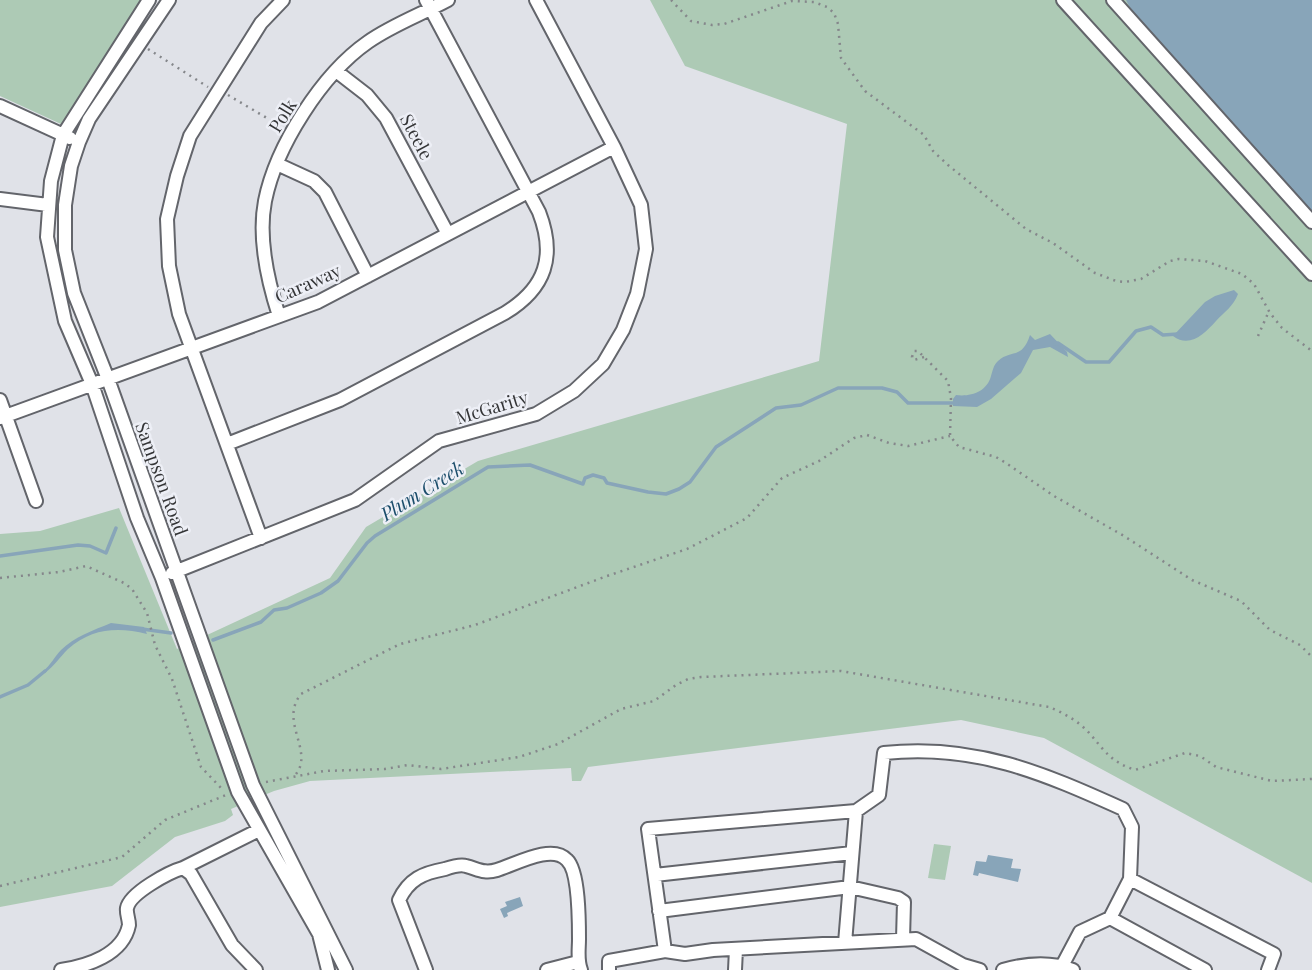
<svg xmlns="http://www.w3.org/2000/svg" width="1312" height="970" font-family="'Playfair Display',serif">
<rect width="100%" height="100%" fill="#e0e2e8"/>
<path fill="#adcab5" d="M 0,0 L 146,0 L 67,123 L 61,124 L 0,96 Z
M 650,0 L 1312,0 L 1312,883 L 1044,738 L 961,720 L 588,767 L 581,781 L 572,781 L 571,768 L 310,781 L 274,791 L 231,809 L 233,815 L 225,821 L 175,837 L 112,886 L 0,907 L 0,534 L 40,531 L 119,508 L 177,649 L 330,578 L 366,527 L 478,461 L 819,361 L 847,124 L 685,66 Z
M 934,844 L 951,846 L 945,880 L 928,878 Z"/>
<path fill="#88a5b9" d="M 1126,0 L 1312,0 L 1312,215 L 1134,16 Z
M 1234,290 L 1238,294 C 1233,307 1225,311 1216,321 C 1205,333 1190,349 1173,336 L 1205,302 L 1215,296 Z
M 1050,334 L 1067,352 L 1068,357 L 1050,347 L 1033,350 L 1021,373 L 991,399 L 977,407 L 953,406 L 953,399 L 956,395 C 970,397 987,392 991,376 C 993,370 993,366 998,361 C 1011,349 1022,360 1030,335 L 1035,340 Z
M 111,623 L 144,627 L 147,634 C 118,627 92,628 68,649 C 60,657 54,666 45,673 L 43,671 C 51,665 54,657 61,650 C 74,637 94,630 111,623 Z
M 988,855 L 1013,859 L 1011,868 L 1021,869 L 1018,882 L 979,873 L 978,876 L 973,875 L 976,861 L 986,862 Z
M 520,897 L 523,906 L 507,913 L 508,916 L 504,918 L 500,909 L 507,906 L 505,902 Z"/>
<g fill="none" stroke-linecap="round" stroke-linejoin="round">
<path stroke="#88a5b9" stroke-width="3.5" d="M 1055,344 L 1058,343 L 1086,362 L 1109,362 L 1136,331 L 1151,327 L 1163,335 L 1178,334
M 0,556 L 78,545 L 90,546 L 106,553 L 116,528
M 142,629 L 171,633
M 213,640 L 261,622 L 274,610 L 287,608 L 321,593 L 338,581 L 367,543 L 375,536 L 488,467 L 530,465 L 583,484 L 585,478 L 593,475 L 604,478 L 607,483 L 648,492 L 666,494 L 679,489 L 690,482 L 716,447 L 776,408 L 801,405 L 838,388 L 882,388 L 897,392 L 908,403 L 957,403
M 0,697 L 28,685 L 45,671"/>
<g stroke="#63656b" stroke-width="16">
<path id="minor" d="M 149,0 L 63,135 L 51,181 L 47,237 L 65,321 L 92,384 L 137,518 L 162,578 L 238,792 L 319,934 L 328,970
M 169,0 L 89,119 L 79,142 L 71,166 L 65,205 L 65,250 L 74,293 L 108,379 L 253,785 L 346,970
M 1063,0 L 1312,274
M 1113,0 L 1312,222
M 336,71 L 367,95 L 386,118 L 448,234
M 0,106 L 70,138
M 277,164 L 314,181 L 325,192 L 368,276
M 0,199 L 48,205
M 279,316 C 268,282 258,237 265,201 C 276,146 322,74 368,42 C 392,25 422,14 448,0
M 0,400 L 36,501
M 0,418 L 318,302 L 614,147
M 227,444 L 340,400 L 505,313 C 546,288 556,256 539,212 L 426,0
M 261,538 L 179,314 L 169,266 L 167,219 L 177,176 L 190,136 L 261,23 L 283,0
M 172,573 L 355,500 L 439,441 L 536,414 L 574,391 L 603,364 L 623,330 L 637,294 L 646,249 L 641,205 L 614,147 L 536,0
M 183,868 L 259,830
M 655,875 L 852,853
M 659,911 L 850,887 L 898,898 L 904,902 L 903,939
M 1110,918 L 1130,879
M 845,943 L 856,811
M 665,951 L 648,829 L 856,811 L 879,795 L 884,753 C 974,743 1043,773 1123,809 L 1132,827 L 1130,879 L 1274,954 L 1268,970
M 1062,966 L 1080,932 L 1110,918 L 1205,970
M 61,970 C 87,966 123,955 129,925 C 129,919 126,913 127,908 C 130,893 169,872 183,868 L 191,874 L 232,945 L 256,970
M 426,970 L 399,900 C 409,879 423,873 445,869 C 451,867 460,864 466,866 C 478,869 484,874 497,870 C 514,865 552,843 567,860 C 579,871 579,922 579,939 C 579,950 577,960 581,970
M 547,970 L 578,962
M 609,970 L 609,961 L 665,951 L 685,954 L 713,950 L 916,939 L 963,965 L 980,970
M 735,970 L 736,949
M 1003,970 C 1027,963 1050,961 1073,970"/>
</g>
<path stroke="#85878b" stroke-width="2.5" stroke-dasharray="2 5" stroke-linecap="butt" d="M 671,0 L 691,21 L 712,25 L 724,24 L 792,1 L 814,2 L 827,7 L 834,13 L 838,24 L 841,58 L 865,91 L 924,135 L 933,151 L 948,165 L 1026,229 L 1053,243 L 1095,273 L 1116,281 L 1125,282 L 1141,279 L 1170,261 L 1179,259 L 1205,261 L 1242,274 L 1254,284 L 1270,313 L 1282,328 L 1312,351
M 148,49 L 208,87
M 228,95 L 282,127
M 1258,336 L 1269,311
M 924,357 L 914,360 L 912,357 L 914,351 L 918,351 L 948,381 L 951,398 L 950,436 L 959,447 L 996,457 L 1006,463 L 1054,496 L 1124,536 L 1192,580 L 1241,601 L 1270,630 L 1300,645 L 1312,657
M 0,578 L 59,572 L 86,566 L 124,583 L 132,589 L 147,613 L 155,645 L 172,679 L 201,767 L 223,790
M 296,774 C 314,751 279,721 301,694 L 400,644 L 475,625 L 607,576 L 687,549 L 747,518 L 782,478 L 819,461 L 854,438 L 867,435 L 889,443 L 908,446 L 950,436
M 266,782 L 324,771 L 385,769 L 408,765 L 441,769 L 519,757 L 558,744 L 621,709 L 654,701 L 676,685 L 688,679 L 701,677 L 841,671 L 1049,707 C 1064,713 1080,722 1091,735 C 1106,753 1112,762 1135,770 L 1185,753 L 1200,756 L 1216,767 L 1272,781 L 1312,779
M 0,886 L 122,857 L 165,820 L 226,795"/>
<use href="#minor" stroke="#fff" stroke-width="12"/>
</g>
<g text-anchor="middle" stroke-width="5" stroke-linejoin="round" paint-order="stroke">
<g font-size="18" fill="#343537" stroke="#edeff6">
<text transform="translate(283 116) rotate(-58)" y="6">Polk</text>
<text transform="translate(416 137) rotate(62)" y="6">Steele</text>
<text transform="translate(308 284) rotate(-24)" y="6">Caraway</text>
<text transform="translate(492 408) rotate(-17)" y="6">McGarity</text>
<text transform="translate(161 479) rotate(70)" y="6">Sampson Road</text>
</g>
<g font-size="19" font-style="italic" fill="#1b4d6b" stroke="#edeff6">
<text transform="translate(422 491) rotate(-32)" y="7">Plum Creek</text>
</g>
</g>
</svg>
